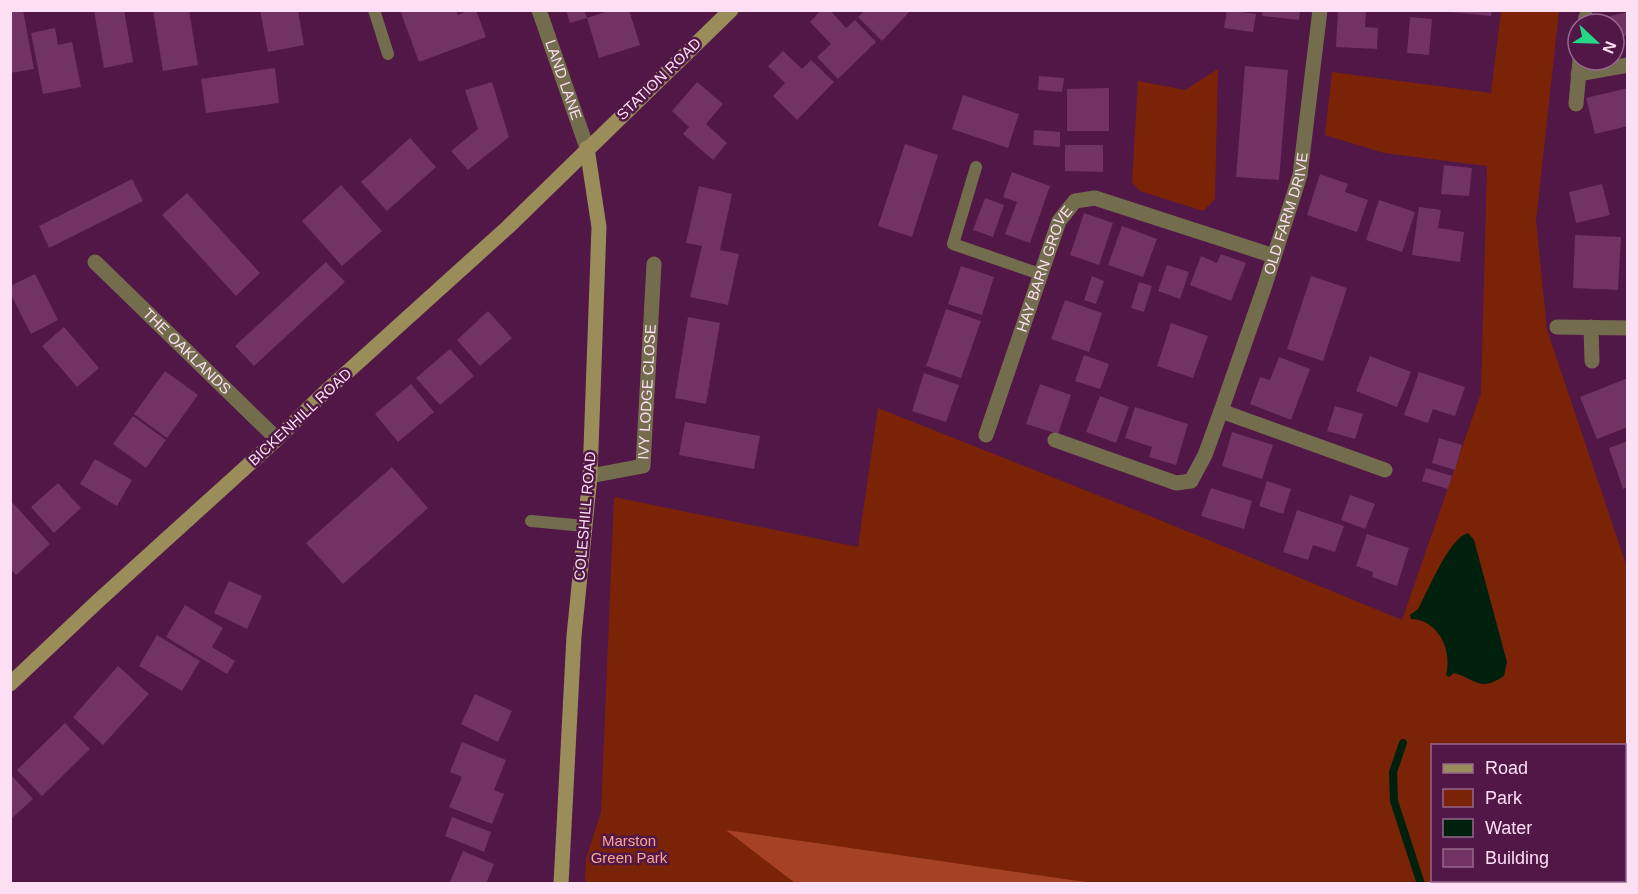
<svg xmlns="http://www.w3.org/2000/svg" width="1638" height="894" font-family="Arial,sans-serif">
<rect width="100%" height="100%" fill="#511746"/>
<path fill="#7a2307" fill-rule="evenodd" d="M 1501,11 L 1559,11 L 1536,221 L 1547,330 L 1627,567 L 1627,883 L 585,884 L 586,859 L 601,812 L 614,497 L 858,547 L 878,408 L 1138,511 L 1402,620 L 1481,393 L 1487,166 L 1384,153 L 1325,135 L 1332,72 L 1491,93 ZM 1432,746 L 1624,746 L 1624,880 L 1432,880 Z
M 1218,69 L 1215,199 L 1203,211 L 1140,191 L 1132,182 L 1138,81 L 1185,90 Z"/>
<path fill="#a54225" d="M 726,830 L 1092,883 L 795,883 Z"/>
<path fill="#00200e" d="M 1468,533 L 1474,540 L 1507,662 L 1504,676 C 1479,692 1478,680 1454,673 L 1449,677 L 1446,675 C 1453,651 1438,619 1411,619 L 1410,615 L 1418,609 C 1428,591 1449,538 1468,533 Z"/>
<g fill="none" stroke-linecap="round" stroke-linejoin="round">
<path stroke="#00200e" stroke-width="8" d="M 1403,743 L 1393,772 L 1394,801 L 1421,884"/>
</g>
<path fill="#703363" d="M 10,10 L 23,10 L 34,69 L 10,73 Z
M 94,10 L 124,10 L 133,62 L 104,68 Z
M 153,10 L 189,10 L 198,65 L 163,71 Z
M 260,10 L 298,10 L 304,45 L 268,52 Z
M 400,10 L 456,10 L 458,15 L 469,10 L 476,10 L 486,37 L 419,62 Z
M 566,10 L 584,10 L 587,18 L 570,23 Z
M 611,10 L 629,10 L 640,45 L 599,58 L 587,18 Z
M 821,10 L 830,10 L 846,28 L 855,20 L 876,42 L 838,79 L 817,57 L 831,44 L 810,22 Z
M 865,10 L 911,10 L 882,41 L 858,17 Z
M 1227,10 L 1256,14 L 1253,32 L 1224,28 Z
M 1263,10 L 1300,10 L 1299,20 L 1262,16 Z
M 1338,10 L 1366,10 L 1365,27 L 1378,28 L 1377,49 L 1336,47 Z
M 1450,10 L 1492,10 L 1491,16 L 1450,12 Z
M 1628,12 L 1628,35 L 1614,39 L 1614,24 L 1603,24 L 1601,18 Z
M 1410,17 L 1432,19 L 1429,55 L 1407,53 Z
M 55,28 L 58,45 L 72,42 L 81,87 L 43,94 L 31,33 Z
M 783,51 L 802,69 L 811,60 L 834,82 L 797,120 L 773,96 L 785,83 L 768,66 Z
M 1245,66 L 1288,70 L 1279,180 L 1236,177 Z
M 275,68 L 279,103 L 206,113 L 201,79 Z
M 1039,76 L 1064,78 L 1062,92 L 1038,90 Z
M 492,82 L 509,137 L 468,170 L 451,151 L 478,129 L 465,90 Z
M 697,82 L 723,104 L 706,124 L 727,143 L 713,160 L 683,134 L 689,127 L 672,111 Z
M 1109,88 L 1109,131 L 1067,131 L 1067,89 Z
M 1628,88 L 1628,126 L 1595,134 L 1586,98 Z
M 963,95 L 1019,114 L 1008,148 L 952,129 Z
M 1034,130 L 1060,132 L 1060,147 L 1033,145 Z
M 410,138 L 436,167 L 387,211 L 361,182 Z
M 905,144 L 938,155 L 912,237 L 878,226 Z
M 1065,145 L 1103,145 L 1103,172 L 1065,171 Z
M 1444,165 L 1472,168 L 1469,196 L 1441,194 Z
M 1012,172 L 1050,186 L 1030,243 L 1005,234 L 1017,202 L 1003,197 Z
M 1320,174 L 1348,184 L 1345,192 L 1368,200 L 1357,232 L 1307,215 Z
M 132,179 L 143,201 L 49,248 L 39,226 Z
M 1602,184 L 1610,215 L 1576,223 L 1569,192 Z
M 341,185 L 382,231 L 342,266 L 302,221 Z
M 699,186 L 732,194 L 720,250 L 739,254 L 728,305 L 690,297 L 702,246 L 686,243 Z
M 187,193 L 260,273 L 236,296 L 162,215 Z
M 985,198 L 1004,205 L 993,237 L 973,230 Z
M 1379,200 L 1415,212 L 1402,252 L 1366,240 Z
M 1419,207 L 1441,210 L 1438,228 L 1464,232 L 1460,262 L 1412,255 Z
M 1084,213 L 1113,223 L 1099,265 L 1070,255 Z
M 1122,226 L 1157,239 L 1143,277 L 1108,265 Z
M 1575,235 L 1621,237 L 1618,290 L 1573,288 Z
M 1221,254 L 1246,263 L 1231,301 L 1190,285 L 1201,256 L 1217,263 Z
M 326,262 L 345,282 L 254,366 L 235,346 Z
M 1167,265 L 1189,272 L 1180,299 L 1158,291 Z
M 961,266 L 994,277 L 982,315 L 948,304 Z
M 35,274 L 58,320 L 31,334 L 10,293 L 10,286 Z
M 1092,276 L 1104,281 L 1096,304 L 1084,300 Z
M 1311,276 L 1347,288 L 1323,361 L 1287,349 Z
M 1139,282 L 1152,286 L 1144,312 L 1131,308 Z
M 1065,300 L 1102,313 L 1089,352 L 1051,339 Z
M 946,309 L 981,321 L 961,378 L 926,366 Z
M 488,311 L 512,338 L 480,366 L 457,340 Z
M 688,317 L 720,323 L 706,404 L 675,398 Z
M 1171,323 L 1208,336 L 1193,378 L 1157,366 Z
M 64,327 L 99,368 L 77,387 L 42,346 Z
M 450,349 L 474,376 L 440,405 L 416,378 Z
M 1084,355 L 1109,364 L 1100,389 L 1075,381 Z
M 1370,356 L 1411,372 L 1397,407 L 1356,391 Z
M 1279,357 L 1310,369 L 1291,420 L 1250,404 L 1260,377 L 1270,380 Z
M 165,371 L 198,395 L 167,438 L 134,414 Z
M 1419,372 L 1465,387 L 1455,416 L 1433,409 L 1428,423 L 1404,415 Z
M 924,373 L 959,385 L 946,422 L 912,411 Z
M 1628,378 L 1628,427 L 1597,439 L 1580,397 Z
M 411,384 L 434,412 L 398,442 L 375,414 Z
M 1040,384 L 1071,395 L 1058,434 L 1026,424 Z
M 1100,396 L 1129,407 L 1116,443 L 1086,432 Z
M 1335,406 L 1363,414 L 1355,439 L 1327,431 Z
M 1135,407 L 1188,424 L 1176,465 L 1149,457 L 1152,447 L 1125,438 Z
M 133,416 L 166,440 L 146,468 L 113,444 Z
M 685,422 L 760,436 L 754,469 L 679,455 Z
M 1232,432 L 1273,445 L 1262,479 L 1222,466 Z
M 1439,438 L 1462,445 L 1455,470 L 1432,463 Z
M 1628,441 L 1628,487 L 1623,489 L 1609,448 Z
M 95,459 L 132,480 L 117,506 L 80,484 Z
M 392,467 L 428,508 L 343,584 L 306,543 Z
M 1426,468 L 1452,476 L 1448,489 L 1422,481 Z
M 1267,481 L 1291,489 L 1283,514 L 1259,506 Z
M 58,483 L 81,508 L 54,533 L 31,507 Z
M 1211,488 L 1252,501 L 1244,529 L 1201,516 Z
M 1350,495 L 1375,504 L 1365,529 L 1341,520 Z
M 13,503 L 50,544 L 16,575 L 10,568 L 10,505 Z
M 1297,510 L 1344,526 L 1335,552 L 1313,545 L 1308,560 L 1283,552 Z
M 1367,534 L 1409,548 L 1397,586 L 1372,577 L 1373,572 L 1356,566 Z
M 229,581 L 262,596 L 247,629 L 214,613 Z
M 185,605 L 223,628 L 212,647 L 235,661 L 227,674 L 166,637 Z
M 157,635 L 200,661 L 182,691 L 139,666 Z
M 118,666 L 149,694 L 103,745 L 73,717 Z
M 475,694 L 512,711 L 498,742 L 461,724 Z
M 65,723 L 90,749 L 42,796 L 17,770 Z
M 462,742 L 506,760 L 494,790 L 504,794 L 492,824 L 449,807 L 462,777 L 450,772 Z
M 12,776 L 33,799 L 10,820 L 10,778 Z
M 452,817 L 491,832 L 484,852 L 445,836 Z
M 463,851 L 494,864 L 486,884 L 449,884 Z"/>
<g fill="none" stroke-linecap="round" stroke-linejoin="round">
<path stroke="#746d4d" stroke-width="12" d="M 374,10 L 388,54
M 976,167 L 953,244 L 1040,274
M 531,521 L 585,526"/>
<g stroke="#746d4d" stroke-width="15">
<path id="s1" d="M 539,10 L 587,148"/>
<path d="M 1585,24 L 1586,17"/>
<path d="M 1578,74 L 1628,65"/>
<path d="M 1576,104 L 1580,60"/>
<path id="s2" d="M 95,262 L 277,439"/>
<path d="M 1557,327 L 1628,328"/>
<path d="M 1591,327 L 1592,361"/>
<path d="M 1221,411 L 1385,470"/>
<path id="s3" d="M 986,435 L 1059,221 L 1075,201 L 1095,198 L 1274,256"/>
<path id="s4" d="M 1055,440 L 1176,483 L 1191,481 L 1205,455 L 1221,411 L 1265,285 L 1300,175 L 1320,10"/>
<path id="s5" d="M 590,476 L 643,466 L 654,264"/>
</g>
<path stroke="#9a8d59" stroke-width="15" d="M 10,684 L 98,601 L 277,439 L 323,394 L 508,227 L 731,10
M 561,884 L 574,636 L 590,476 L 599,227 L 587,148"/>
</g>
<g text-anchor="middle" stroke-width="5" stroke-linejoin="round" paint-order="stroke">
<g font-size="15" fill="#fddff4" stroke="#511746">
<text dy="5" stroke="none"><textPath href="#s1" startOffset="74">LAND LANE</textPath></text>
<text transform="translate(659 79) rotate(-44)" y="5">STATION ROAD</text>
<text dy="5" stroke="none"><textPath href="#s4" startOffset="428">OLD FARM DRIVE</textPath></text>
<text dy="5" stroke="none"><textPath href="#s3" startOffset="176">HAY BARN GROVE</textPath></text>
<text dy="5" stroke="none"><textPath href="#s2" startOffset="128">THE OAKLANDS</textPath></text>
<text dy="5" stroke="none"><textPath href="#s5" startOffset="128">IVY LODGE CLOSE</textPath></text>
<text transform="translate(300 417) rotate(-43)" y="5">BICKENHILL ROAD</text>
<text transform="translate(585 516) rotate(-85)" y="5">COLESHILL ROAD</text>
</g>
<g font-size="15" fill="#f8a791" stroke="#511746">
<text x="629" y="846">Marston<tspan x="629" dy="17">Green Park</tspan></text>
</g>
</g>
<rect width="1638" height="894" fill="none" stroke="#fddff4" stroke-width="24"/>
<rect x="1431" y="744" width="195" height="138" fill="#511746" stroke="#96678c" stroke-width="1.5"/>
<rect x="1443" y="764" width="30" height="9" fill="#9a8d59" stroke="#96678c" stroke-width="1.5"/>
<text x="1485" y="774" font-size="18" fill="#fddff4">Road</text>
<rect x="1443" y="789" width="30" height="18" fill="#7a2307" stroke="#96678c" stroke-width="1.5"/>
<text x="1485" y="804" font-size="18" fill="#fddff4">Park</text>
<rect x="1443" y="819" width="30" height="18" fill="#00200e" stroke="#96678c" stroke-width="1.5"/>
<text x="1485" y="834" font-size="18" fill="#fddff4">Water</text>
<rect x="1443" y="849" width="30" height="18" fill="#703363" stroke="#96678c" stroke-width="1.5"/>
<text x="1485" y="864" font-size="18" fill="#fddff4">Building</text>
<g transform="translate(1596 42) rotate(112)"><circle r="28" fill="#511746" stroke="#96678c" stroke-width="1.5"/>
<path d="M0-4.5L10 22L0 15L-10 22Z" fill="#25d886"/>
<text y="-9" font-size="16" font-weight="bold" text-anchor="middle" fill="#fddff4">N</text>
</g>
</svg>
